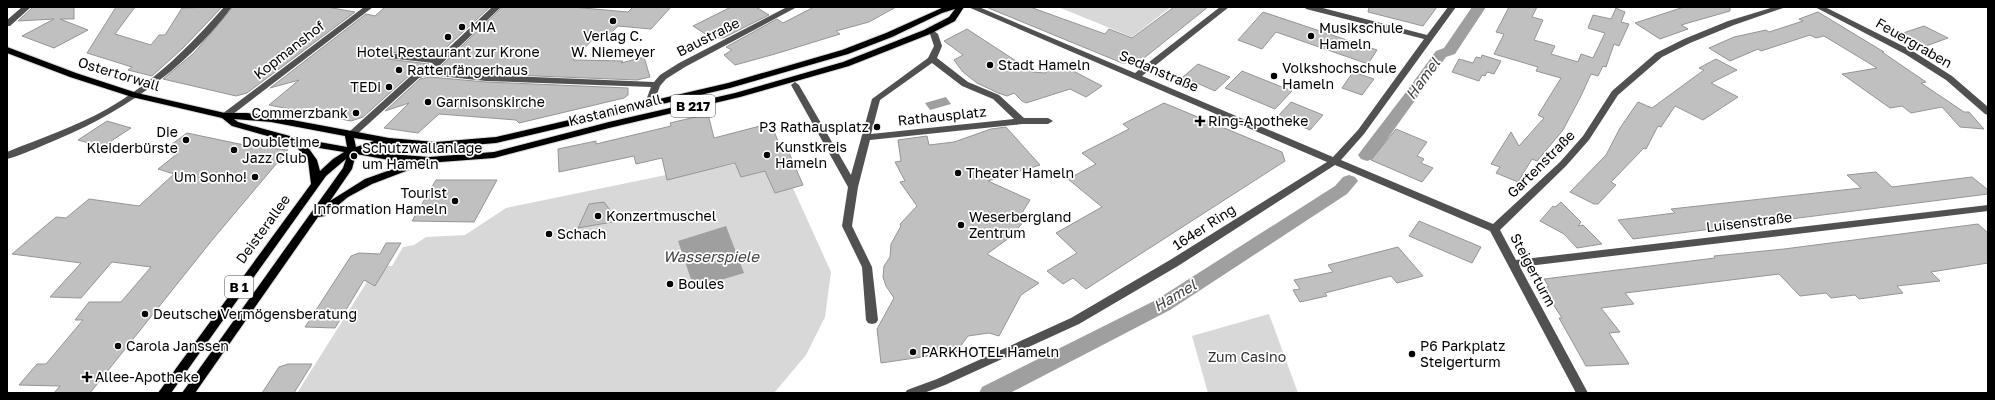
<svg xmlns="http://www.w3.org/2000/svg" width="1995" height="400" font-family="'Golos Text',sans-serif">
<rect width="100%" height="100%" fill="#fff"/>
<path fill="#d8d8d8" d="M 1058,7 L 1171,7 L 1132,37 Z
M 735,164 L 741,177 L 765,171 L 775,193 L 793,188 L 831,272 L 825,317 L 806,355 L 774,393 L 297,393 L 377,266 L 392,266 L 403,247 L 414,245 L 426,237 L 465,235 L 506,208 L 666,175 L 667,179 Z
M 1269,314 L 1298,393 L 1208,393 L 1192,336 Z"/>
<path fill="#9f9f9f" d="M 946,97 L 951,104 L 930,110 L 925,103 Z
M 726,226 L 744,273 L 694,288 L 678,241 Z"/>
<g fill="none" stroke-linecap="round" stroke-linejoin="round">
<path fill="#9f9f9f" fill-rule="evenodd" d="M 1472,7 L 1486,7 L 1455,54 L 1446,57 L 1373,159 L 1367,161 L 1361,159 L 1358,155 L 1361,151 L 1403,96 L 1436,51 L 1444,48 Z
M 1349,175 L 1355,177 L 1358,181 L 1347,194 L 1170,310 L 1010,393 L 979,393 L 982,387 L 1156,300 L 1335,186 L 1343,177 Z"/>
</g>
<path fill="#c0c0c0" stroke="#959595" d="M 33,7 L 74,7 L 74,19 L 60,19 L 88,30 L 54,48 L 22,36 L 54,19 L 18,21 Z
M 116,7 L 135,7 L 115,34 L 151,45 L 159,35 L 165,35 L 182,8 L 222,7 L 183,48 L 152,76 L 128,70 L 132,67 L 87,53 Z
M 233,7 L 327,7 L 355,12 L 247,93 L 236,96 L 163,79 L 194,53 Z
M 385,7 L 490,7 L 437,56 L 375,51 L 374,54 L 379,58 L 429,64 L 424,69 L 412,73 L 363,117 L 351,121 L 269,105 L 299,80 L 270,88 L 366,14 L 375,16 Z
M 502,7 L 572,7 L 628,12 L 633,7 L 671,7 L 651,29 L 618,26 L 610,34 L 599,33 L 573,60 L 623,61 L 621,63 L 644,57 L 650,77 L 637,80 L 486,74 L 438,69 Z
M 731,7 L 756,7 L 769,15 L 723,38 L 710,37 L 693,26 Z
M 814,7 L 896,7 L 869,22 L 836,31 L 840,34 L 775,54 L 735,65 L 724,55 L 732,50 L 726,47 L 777,19 L 783,23 Z
M 986,7 L 1030,7 L 1105,34 L 1109,29 L 1132,38 L 1174,7 L 1208,7 L 1139,62 L 1122,63 Z
M 1369,7 L 1437,7 L 1423,26 L 1368,12 Z
M 1509,7 L 1537,7 L 1532,17 L 1543,20 L 1534,40 L 1555,46 L 1551,54 L 1578,62 L 1581,54 L 1593,58 L 1605,33 L 1588,28 L 1593,15 L 1611,19 L 1616,8 L 1625,12 L 1621,22 L 1629,24 L 1619,46 L 1614,44 L 1606,67 L 1603,66 L 1598,76 L 1591,74 L 1581,96 L 1563,130 L 1537,161 L 1532,159 L 1518,182 L 1496,173 L 1500,167 L 1491,164 L 1511,132 L 1519,146 L 1544,118 L 1538,115 L 1561,78 L 1536,71 L 1538,67 L 1494,54 L 1504,34 L 1496,32 Z
M 1684,7 L 1730,7 L 1730,11 L 1681,25 L 1688,29 L 1660,39 L 1635,23 Z
M 1263,12 L 1377,50 L 1368,64 L 1276,32 L 1262,49 L 1238,40 Z
M 1818,12 L 1884,52 L 1882,52 L 1926,82 L 1921,83 L 1964,112 L 1969,112 L 1984,129 L 1960,127 L 1942,107 L 1911,113 L 1902,106 L 1890,108 L 1842,74 L 1877,68 L 1824,36 L 1816,38 L 1810,35 L 1761,51 L 1758,49 L 1730,61 L 1709,48 L 1734,37 L 1766,30 L 1769,32 L 1803,21 L 1799,19 Z
M 1924,26 L 1948,38 L 1926,46 L 1903,33 Z
M 967,29 L 1033,72 L 1045,73 L 1060,64 L 1102,86 L 1086,97 L 1070,89 L 1026,103 L 1022,101 L 1014,93 L 1007,96 L 998,93 L 977,83 L 963,72 L 954,60 L 963,55 L 944,41 Z
M 1482,55 L 1501,61 L 1494,74 L 1487,72 L 1485,76 L 1482,75 L 1479,81 L 1452,72 L 1459,59 L 1473,63 L 1476,57 L 1481,58 Z
M 1716,59 L 1737,70 L 1711,83 L 1738,97 L 1703,120 L 1675,106 L 1661,127 L 1658,126 L 1646,149 L 1644,148 L 1611,182 L 1616,185 L 1598,204 L 1594,204 L 1570,192 L 1606,155 L 1620,128 L 1638,102 L 1652,108 L 1704,70 L 1699,68 Z
M 1198,64 L 1230,77 L 1215,91 L 1183,77 Z
M 1242,71 L 1292,91 L 1275,109 L 1225,88 Z
M 1353,72 L 1374,79 L 1362,95 L 1342,88 Z
M 430,77 L 486,82 L 628,88 L 628,95 L 624,98 L 519,123 L 516,120 L 439,114 L 418,133 L 384,128 L 409,103 L 385,111 L 420,79 Z
M 1291,102 L 1323,115 L 1310,130 L 1278,116 Z
M 1164,103 L 1282,152 L 1285,161 L 1086,289 L 1073,278 L 1063,284 L 1047,271 L 1077,253 L 1056,233 L 1102,207 L 1068,179 L 1096,164 L 1082,153 L 1129,129 L 1123,124 Z
M 708,114 L 714,138 L 760,126 L 762,130 L 772,127 L 782,150 L 787,148 L 803,185 L 775,193 L 765,171 L 741,177 L 735,163 L 667,180 L 662,158 L 636,164 L 634,156 L 559,172 L 558,149 L 596,141 L 596,144 L 671,126 L 670,123 Z
M 107,121 L 131,128 L 102,147 L 78,140 Z
M 1006,127 L 1040,165 L 988,181 L 1030,200 L 1022,213 L 1030,215 L 1009,238 L 987,254 L 1039,283 L 1021,295 L 999,336 L 989,333 L 968,336 L 956,352 L 881,363 L 877,329 L 894,298 L 886,286 L 883,277 L 884,266 L 890,257 L 891,244 L 901,226 L 900,224 L 917,206 L 900,182 L 905,181 L 895,162 L 901,161 L 898,140 L 927,136 L 929,145 L 954,142 L 991,129 Z
M 1396,129 L 1427,142 L 1417,156 L 1424,159 L 1421,163 L 1433,168 L 1422,182 L 1371,160 Z
M 187,133 L 249,146 L 288,150 L 213,239 L 90,393 L 54,393 L 60,386 L 19,385 L 37,364 L 46,364 L 83,320 L 75,320 L 89,302 L 121,302 L 151,267 L 112,262 L 81,298 L 50,297 L 81,263 L 12,254 L 56,217 L 66,218 L 89,199 L 139,206 L 174,174 L 158,169 L 177,154 L 164,150 Z
M 1876,172 L 1892,187 L 1972,177 L 1988,190 L 1988,194 L 1633,239 L 1618,220 L 1675,213 L 1671,209 L 1861,188 L 1847,175 Z
M 436,180 L 497,180 L 474,222 L 412,221 Z
M 604,202 L 618,221 L 578,228 L 589,204 Z
M 1561,202 L 1581,222 L 1578,226 L 1583,225 L 1602,244 L 1577,248 L 1564,234 L 1540,221 L 1553,206 L 1555,207 Z
M 1419,221 L 1481,247 L 1472,263 L 1409,236 Z
M 1978,224 L 1988,233 L 1988,263 L 1931,272 L 1940,281 L 1897,286 L 1903,293 L 1859,299 L 1855,295 L 1831,298 L 1826,293 L 1800,296 L 1779,274 L 1625,293 L 1634,304 L 1601,308 L 1620,332 L 1609,333 L 1629,364 L 1586,366 L 1559,318 L 1562,318 L 1542,287 L 1549,287 L 1544,279 L 1715,258 L 1714,256 L 1784,249 Z
M 386,243 L 401,243 L 375,286 L 364,280 L 335,328 L 305,327 L 351,256 L 359,253 L 380,254 Z
M 1398,247 L 1423,276 L 1397,283 L 1391,276 L 1325,293 L 1327,296 L 1300,302 L 1293,290 L 1300,289 L 1294,280 L 1333,272 L 1328,265 Z
M 288,364 L 312,364 L 294,393 L 262,393 L 279,367 Z"/>
<g fill="none" stroke-linecap="round" stroke-linejoin="round">
<g stroke="#dbdbdb" stroke-width="2">
<path id="major" d="M 944,7 L 964,7 L 955,21 L 930,34 L 849,66 L 740,97 L 609,128 L 494,158 L 427,163 L 372,184 L 348,197 L 325,216 L 318,217 L 195,393 L 182,393 L 343,168 L 346,159 L 326,176 L 171,393 L 158,393 L 311,184 L 308,160 L 293,143 L 232,126 L 222,118 L 132,97 L 70,77 L 7,53 L 7,47 L 76,73 L 137,93 L 225,113 L 247,113 L 271,116 L 389,138 L 436,142 L 496,137 L 728,83 L 842,50 L 886,33 ZM 955,9 L 949,17 L 924,30 L 843,62 L 735,93 L 609,122 L 494,152 L 429,157 L 389,154 L 366,150 L 387,144 L 436,148 L 496,143 L 730,88 L 848,54 L 892,37 L 942,13 ZM 234,119 L 271,122 L 345,136 L 347,147 L 297,138 L 238,122 ZM 354,138 L 374,141 L 356,147 ZM 307,146 L 344,152 L 333,159 L 320,171 L 317,160 ZM 356,154 L 389,160 L 413,162 L 365,179 L 330,201 L 352,169 Z"/>
</g>
<path fill="#515151" fill-rule="evenodd" d="M 22,7 L 31,7 L 10,26 L 7,26 L 7,20 Z
M 224,7 L 232,7 C 184,71 118,116 44,145 C 32,150 19,156 7,159 L 7,152 C 41,138 75,127 107,109 C 153,83 190,46 224,7 Z
M 364,7 L 373,7 L 228,118 L 222,118 L 220,116 L 222,114 Z
M 492,7 L 501,7 L 435,70 L 486,75 L 654,82 L 660,75 L 679,63 L 787,7 L 797,7 L 685,67 L 666,79 L 660,86 L 653,105 L 647,105 L 645,103 L 651,87 L 486,81 L 430,75 L 419,78 L 355,136 L 349,136 L 347,134 L 349,132 L 413,74 L 425,70 L 433,63 L 379,57 L 375,54 L 376,52 L 438,58 Z
M 968,7 L 979,7 L 1135,73 L 1220,7 L 1229,7 L 1142,76 L 1333,157 L 1358,130 L 1424,39 L 1306,9 L 1305,7 L 1319,7 L 1427,35 L 1448,7 L 1456,7 L 1364,134 L 1341,160 L 1493,224 L 1560,162 L 1583,136 L 1612,91 L 1656,53 L 1684,39 L 1728,21 L 1774,7 L 1786,7 L 1734,25 L 1690,43 L 1662,57 L 1618,95 L 1589,140 L 1566,166 L 1500,230 L 1516,260 L 1988,205 L 1988,211 L 1520,267 L 1588,393 L 1576,393 L 1490,231 L 1335,165 L 1178,266 L 1079,324 L 945,385 L 924,393 L 905,393 L 907,390 L 937,379 L 1071,318 L 1170,260 L 1327,162 Z
M 1815,7 L 1825,7 L 1911,50 L 1952,76 L 1988,107 L 1988,115 L 1985,114 L 1946,80 L 1905,54 Z
M 934,31 L 938,34 L 942,46 L 937,58 L 968,82 L 999,95 L 1024,118 L 1048,118 L 1053,121 L 1048,124 L 1022,124 L 870,140 L 858,187 L 852,226 L 872,267 L 878,320 L 876,323 L 872,324 L 868,323 L 866,320 L 862,267 L 842,226 L 848,187 L 791,85 L 795,82 L 799,85 L 851,175 L 872,99 L 928,58 L 934,46 L 930,34 ZM 932,63 L 962,86 L 993,99 L 1014,119 L 871,134 L 880,100 Z"/>
<use href="#major" fill="#000" fill-rule="evenodd"/>
</g>
<g fill="#000" stroke="#fff" stroke-width="1.5">
<circle cx="613" cy="21" r="4"/>
<circle cx="462" cy="27" r="4"/>
<circle cx="1311" cy="36" r="4"/>
<circle cx="448" cy="37" r="4"/>
<circle cx="990" cy="65" r="4"/>
<circle cx="399" cy="70" r="4"/>
<circle cx="1274" cy="76" r="4"/>
<circle cx="389" cy="87" r="4"/>
<circle cx="428" cy="102" r="4"/>
<circle cx="356" cy="113" r="4"/>
<path d="M1198 115h4v4h4v4h-4v4h-4v-4h-4v-4h4z"/>
<circle cx="877" cy="127" r="4"/>
<circle cx="186" cy="140" r="4"/>
<circle cx="234" cy="150" r="4"/>
<circle cx="767" cy="155" r="4"/>
<circle cx="354" cy="156" r="4"/>
<circle cx="958" cy="173" r="4"/>
<circle cx="255" cy="177" r="4"/>
<circle cx="455" cy="201" r="4"/>
<circle cx="598" cy="216" r="4"/>
<circle cx="961" cy="225" r="4"/>
<circle cx="549" cy="234" r="4"/>
<circle cx="670" cy="284" r="4"/>
<circle cx="145" cy="314" r="4"/>
<circle cx="118" cy="346" r="4"/>
<circle cx="913" cy="352" r="4"/>
<circle cx="1412" cy="354" r="4"/>
<path d="M85 371h4v4h4v4h-4v4h-4v-4h-4v-4h4z"/>
</g>
<g text-anchor="middle" stroke-width="3.5" stroke-linejoin="round" paint-order="stroke">
<g fill="#fff" stroke="#4c4c4c" stroke-width="1">
<rect x="671" y="95" width="44" height="22" rx="3"/>
<rect x="225" y="276" width="28" height="22" rx="3"/>
</g>
<g font-size="13" font-weight="bold" fill="#000">
<text x="693" y="111">B 217</text>
<text x="239" y="292">B 1</text>
</g>
<g font-size="14" fill="#000" stroke="#fff" text-anchor="start">
<text x="470" y="32">MIA</text>
<text x="1319" y="33">Musikschule<tspan x="1319" dy="16">Hameln</tspan></text>
<text x="613" y="41" text-anchor="middle">Verlag C.<tspan x="613" dy="16">W. Niemeyer</tspan></text>
<text x="448" y="57" text-anchor="middle">Hotel Restaurant zur Krone</text>
<text x="998" y="70">Stadt Hameln</text>
<text x="1282" y="73">Volkshochschule<tspan x="1282" dy="16">Hameln</tspan></text>
<text x="407" y="75">Rattenfängerhaus</text>
<text x="381" y="92" text-anchor="end">TEDi</text>
<text x="436" y="107">Garnisonskirche</text>
<text x="348" y="118" text-anchor="end">Commerzbank</text>
<text x="1208" y="126">Ring-Apotheke</text>
<text x="869" y="132" text-anchor="end">P3 Rathausplatz</text>
<text x="178" y="137" text-anchor="end">Die<tspan x="178" dy="16">Kleiderbürste</tspan></text>
<text x="242" y="147">Doubletime<tspan x="242" dy="16">Jazz Club</tspan></text>
<text x="775" y="152">Kunstkreis<tspan x="775" dy="16">Hameln</tspan></text>
<text x="362" y="153">Schutzwallanlage<tspan x="362" dy="16">um Hameln</tspan></text>
<text x="966" y="178">Theater Hameln</text>
<text x="247" y="182" text-anchor="end">Um Sonho!</text>
<text x="447" y="198" text-anchor="end">Tourist<tspan x="447" dy="16">Information Hameln</tspan></text>
<text x="606" y="221">Konzertmuschel</text>
<text x="969" y="222">Weserbergland<tspan x="969" dy="16">Zentrum</tspan></text>
<text x="557" y="239">Schach</text>
<text x="678" y="289">Boules</text>
<text x="153" y="319">Deutsche Vermögensberatung</text>
<text x="126" y="351">Carola Janssen</text>
<text x="1420" y="351">P6 Parkplatz<tspan x="1420" dy="16">Steigerturm</tspan></text>
<text x="921" y="357">PARKHOTEL Hameln</text>
<text x="95" y="382">Allee-Apotheke</text>
</g>
<g font-size="14" fill="#000" stroke="#fff">
<text transform="translate(708 37) rotate(-27)" y="5">Baustraße</text>
<text transform="translate(1914 43) rotate(30)" y="5">Feuergraben</text>
<text transform="translate(289 50) rotate(-38)" y="5">Kopmanshof</text>
<text transform="translate(1159 71) rotate(23)" y="5">Sedanstraße</text>
<text transform="translate(119 74) rotate(17)" y="5">Ostertorwall</text>
<text transform="translate(615 110) rotate(-14)" y="5">Kastanienwall</text>
<text transform="translate(942 116) rotate(-6)" y="5">Rathausplatz</text>
<text transform="translate(1541 164) rotate(-45)" y="5">Gartenstraße</text>
<text transform="translate(1749 222) rotate(-7)" y="5">Luisenstraße</text>
<text transform="translate(1204 227) rotate(-33)" y="5">164er Ring</text>
<text transform="translate(263 229) rotate(-54)" y="5">Deisterallee</text>
<text transform="translate(1533 270) rotate(62)" y="5">Steigerturm</text>
</g>
<g font-size="14" fill="#2f2f2f" stroke="#fff">
<text x="1247" y="362">Zum Casino</text>
</g>
<g font-size="15" font-style="italic" fill="#404040" stroke="#fff">
<text transform="translate(1423 79) rotate(-54)" y="5">Hamel</text>
<text x="711" y="262">Wasserspiele</text>
<text transform="translate(1175 296) rotate(-31)" y="5">Hamel</text>
</g>
</g>
<rect width="1995" height="400" fill="none" stroke="#000000" stroke-width="16"/>
</svg>
